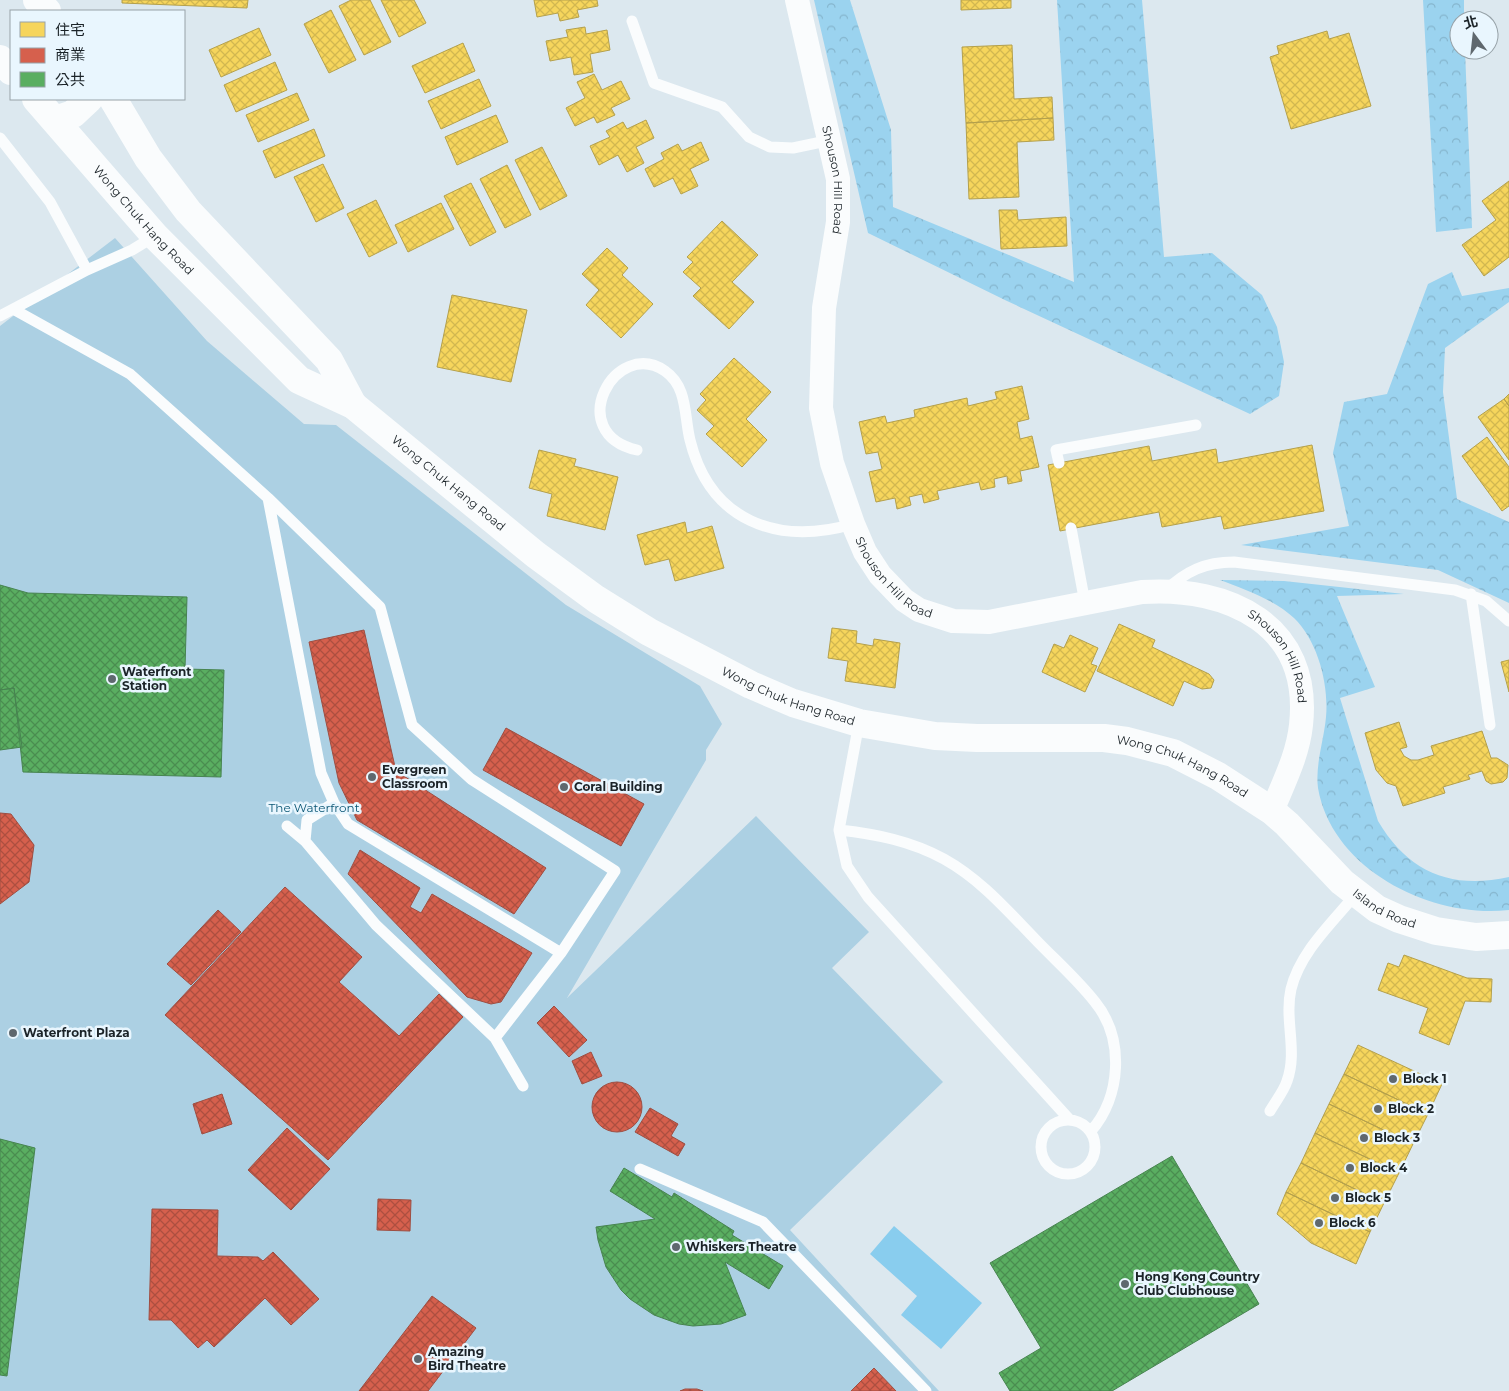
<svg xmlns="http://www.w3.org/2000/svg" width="1509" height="1391" font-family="Montserrat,'Noto Sans TC',sans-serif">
<defs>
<pattern id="forest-crowns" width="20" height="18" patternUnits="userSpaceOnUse" patternTransform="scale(1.25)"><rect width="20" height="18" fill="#9bd3ef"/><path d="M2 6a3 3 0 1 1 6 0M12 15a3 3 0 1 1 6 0" fill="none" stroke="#85b5cd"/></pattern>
<pattern id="homes-cross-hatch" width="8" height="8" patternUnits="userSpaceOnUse" patternTransform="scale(1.25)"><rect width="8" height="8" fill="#f6d55c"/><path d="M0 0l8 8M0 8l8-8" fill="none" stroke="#d2b750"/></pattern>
<pattern id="shops-cross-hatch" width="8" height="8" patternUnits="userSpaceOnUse" patternTransform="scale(1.25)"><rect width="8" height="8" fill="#d6604d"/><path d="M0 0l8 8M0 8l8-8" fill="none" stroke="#ad4f40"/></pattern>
<pattern id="public-cross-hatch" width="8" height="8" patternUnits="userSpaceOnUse" patternTransform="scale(1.25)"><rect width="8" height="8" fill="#5aae61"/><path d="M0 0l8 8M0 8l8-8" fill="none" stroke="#4a8d50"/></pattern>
</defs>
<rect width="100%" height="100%" fill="#dce8ef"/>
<path fill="url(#forest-crowns)" d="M 814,0 L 850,0 L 891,130 L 893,207 L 1074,282 L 1057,0 L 1142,0 L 1164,257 L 1212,253 L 1262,295 L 1277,327 L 1284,362 L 1279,396 L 1250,414 L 1007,301 L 868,233 Z
M 1423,0 L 1464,0 L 1464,20 L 1459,20 L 1459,50 L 1465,50 L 1472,228 L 1436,232 Z
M 1452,272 L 1462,296 L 1509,288 L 1509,302 L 1445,348 L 1443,392 L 1457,499 L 1509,522 L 1509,603 L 1438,570 L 1241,545 L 1349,526 L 1333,453 L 1344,402 L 1387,394 L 1428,284 Z
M 1220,580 L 1284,581 L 1404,594 L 1337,596 L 1375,687 L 1340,698 L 1378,821 C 1408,872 1451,890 1509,877 L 1509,910 C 1432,919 1332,870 1318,788 C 1315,765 1324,740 1326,717 C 1329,685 1318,641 1294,618 C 1275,600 1244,589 1220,580 Z"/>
<path fill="#acd0e3" d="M 115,238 L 207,341 L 304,424 L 336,425 L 566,605 L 700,686 L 722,724 L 706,750 L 706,760 L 567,998 L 756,816 L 869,932 L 832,968 L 943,1082 L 790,1230 L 939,1391 L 0,1391 L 0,326 Z"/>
<path fill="#89cdee" d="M 894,1226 L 982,1303 L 941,1349 L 901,1315 L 917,1296 L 870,1254 Z"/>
<path fill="url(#homes-cross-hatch)" stroke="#b4a04c" d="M 122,0 L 248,0 L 247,8 L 122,3 Z
M 351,0 L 370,0 L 391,42 L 364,55 L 339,6 Z
M 381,0 L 414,0 L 426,23 L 399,37 Z
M 534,0 L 597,0 L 598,6 L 577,10 L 579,17 L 560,21 L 558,13 L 537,17 Z
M 961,0 L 1011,0 L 1011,8 L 961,10 Z
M 331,10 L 356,60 L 329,73 L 304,24 Z
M 585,27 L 586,34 L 607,30 L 610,50 L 590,54 L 593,72 L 574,75 L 571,57 L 550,61 L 546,41 L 568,37 L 566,30 Z
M 259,28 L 271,55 L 221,77 L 209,50 Z
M 1327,31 L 1329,39 L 1349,33 L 1371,106 L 1291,129 L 1270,57 L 1279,54 L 1277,46 Z
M 463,43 L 475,71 L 425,93 L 412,66 Z
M 1012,45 L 1014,99 L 1052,97 L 1053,118 L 966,123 L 962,47 Z
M 275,62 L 287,90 L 236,112 L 224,85 Z
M 594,74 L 602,90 L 621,81 L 630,99 L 611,108 L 615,115 L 597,123 L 594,117 L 575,126 L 566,108 L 585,98 L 577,82 Z
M 479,79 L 491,106 L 441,129 L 428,101 Z
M 297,93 L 309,120 L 258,142 L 246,115 Z
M 496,115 L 508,142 L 457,165 L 445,137 Z
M 1053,118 L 1054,140 L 1017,142 L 1019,197 L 969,199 L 966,123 Z
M 646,120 L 654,138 L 636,147 L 644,163 L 627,172 L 618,155 L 599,165 L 590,146 L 610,137 L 606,131 L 623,122 L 627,129 Z
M 314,129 L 325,156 L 275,178 L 263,151 Z
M 701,142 L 709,160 L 690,169 L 698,186 L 681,194 L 673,178 L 654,187 L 645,169 L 664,159 L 661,153 L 678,144 L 682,151 Z
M 542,147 L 567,196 L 540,210 L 515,160 Z
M 323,164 L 344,208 L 316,222 L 294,177 Z
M 507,165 L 531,215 L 505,228 L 480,179 Z
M 1509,181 L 1509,257 L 1484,276 L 1462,245 L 1496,220 L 1482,201 Z
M 471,183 L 496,232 L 470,246 L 444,196 Z
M 376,200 L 397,243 L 369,257 L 347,214 Z
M 441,203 L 454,229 L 408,252 L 395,225 Z
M 999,210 L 1017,210 L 1018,220 L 1066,217 L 1067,246 L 1001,249 Z
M 722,221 L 758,255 L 732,282 L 754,302 L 729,329 L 693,296 L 701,288 L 683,272 L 693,262 L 687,257 Z
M 607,248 L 628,268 L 622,275 L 653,304 L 621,338 L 586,305 L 599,290 L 582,274 Z
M 452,295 L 527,310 L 511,382 L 437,367 Z
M 734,358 L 771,392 L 746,419 L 767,440 L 742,467 L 706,434 L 714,426 L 697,410 L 706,400 L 700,394 Z
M 1022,386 L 1029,419 L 1017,422 L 1020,439 L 1032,436 L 1039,467 L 1020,471 L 1022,481 L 1008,484 L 1007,476 L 994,479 L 995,487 L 981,490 L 979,482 L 937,491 L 939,499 L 924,503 L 922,494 L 909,497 L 911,505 L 897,509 L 895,498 L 876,502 L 869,472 L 882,469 L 878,452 L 866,454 L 859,422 L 885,416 L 887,423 L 915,417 L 914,410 L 967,398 L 968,406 L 997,399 L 995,392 Z
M 1509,394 L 1509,406 L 1504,399 Z
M 1504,399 L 1509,406 L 1509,460 L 1478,417 Z
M 1487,437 L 1509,467 L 1509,506 L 1502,511 L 1462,456 Z
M 1312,445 L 1324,511 L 1224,529 L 1221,516 L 1162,527 L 1159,512 L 1060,531 L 1048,465 L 1149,446 L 1152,461 L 1216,449 L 1218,463 Z
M 539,450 L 576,459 L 574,466 L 618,477 L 605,530 L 547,516 L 552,494 L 529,488 Z
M 685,522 L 687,533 L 712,526 L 724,568 L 675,581 L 669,559 L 645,565 L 637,535 Z
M 1119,624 L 1155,640 L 1152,647 L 1209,674 L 1214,680 L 1211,688 L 1202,689 L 1184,681 L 1173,706 L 1097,671 Z
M 832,628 L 857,631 L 856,643 L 873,646 L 874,639 L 900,643 L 895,688 L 845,681 L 848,661 L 828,658 Z
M 1070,635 L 1098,648 L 1091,664 L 1097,666 L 1085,692 L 1042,672 L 1054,644 L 1064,648 Z
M 1509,660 L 1509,692 L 1501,662 Z
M 1399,722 L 1407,747 L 1400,749 L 1404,756 L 1411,760 L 1418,760 L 1434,755 L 1431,746 L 1482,731 L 1491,758 L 1497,758 L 1508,765 L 1507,778 L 1503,782 L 1491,784 L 1486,781 L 1482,771 L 1468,775 L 1470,779 L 1443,787 L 1445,793 L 1403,806 L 1396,786 L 1387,783 L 1376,770 L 1365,733 Z
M 1404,955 L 1467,978 L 1492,979 L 1491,1002 L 1465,1001 L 1449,1045 L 1419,1033 L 1428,1008 L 1378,990 L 1388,963 L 1399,967 Z
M 1358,1045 L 1442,1084 L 1428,1114 L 1344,1074 Z
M 1344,1074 L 1428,1114 L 1413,1144 L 1329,1104 Z
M 1329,1104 L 1413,1144 L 1399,1173 L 1315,1133 Z
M 1315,1133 L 1399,1173 L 1384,1203 L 1301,1163 Z
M 1301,1163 L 1384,1203 L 1370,1232 L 1286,1192 Z
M 1286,1192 L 1370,1232 L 1356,1264 L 1311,1243 L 1277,1214 Z"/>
<path fill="url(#shops-cross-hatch)" stroke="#9e4e42" d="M 364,630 L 396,771 L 546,868 L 514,914 L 357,820 L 339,783 L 309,642 Z
M 506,728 L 644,804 L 621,846 L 483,770 Z
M 0,813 L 11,814 L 34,845 L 29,882 L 0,904 Z
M 360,850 L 420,888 L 410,907 L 421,913 L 432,894 L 532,953 L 501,1002 L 491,1004 L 467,997 L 348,874 Z
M 285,887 L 362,957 L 339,982 L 399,1036 L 439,994 L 463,1017 L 328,1160 L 165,1015 Z
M 218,910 L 241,932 L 191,985 L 167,964 Z
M 554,1006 L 587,1040 L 569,1057 L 537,1023 Z
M 591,1052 L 602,1076 L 582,1084 L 572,1061 Z
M592 1107a25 25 0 1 1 50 0a25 25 0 1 1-50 0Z
M 222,1094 L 232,1124 L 202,1134 L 193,1104 Z
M 650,1108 L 678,1124 L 671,1136 L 685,1144 L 678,1156 L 635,1132 Z
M 287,1128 L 330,1169 L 291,1210 L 248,1170 Z
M 378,1199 L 411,1200 L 410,1231 L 377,1230 Z
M 152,1209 L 218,1210 L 217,1256 L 258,1257 L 263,1261 L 273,1252 L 319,1299 L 291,1325 L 265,1298 L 214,1347 L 207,1340 L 198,1348 L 171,1320 L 149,1320 Z
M 432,1296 L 476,1328 L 428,1391 L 359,1391 Z
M 874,1368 L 896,1391 L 851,1391 Z
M 685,1389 L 697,1389 L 703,1391 L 680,1391 Z"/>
<path fill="url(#public-cross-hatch)" stroke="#478450" d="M 0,585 L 28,593 L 187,597 L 185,669 L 224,670 L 221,777 L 23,772 L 14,688 L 0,690 Z
M 14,688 L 22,747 L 0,750 L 0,690 Z
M 0,1139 L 35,1148 L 7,1376 L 0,1375 Z
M 1172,1156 L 1259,1304 L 1112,1391 L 1010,1391 L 999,1373 L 1041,1348 L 990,1263 Z
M 624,1168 L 672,1197 L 674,1193 L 734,1231 L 732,1235 L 783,1266 L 769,1289 L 725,1262 L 746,1315 L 721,1324 L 693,1326 L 679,1324 L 654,1315 L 630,1299 L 621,1290 L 606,1267 L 598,1240 L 596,1227 L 655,1219 L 610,1191 Z"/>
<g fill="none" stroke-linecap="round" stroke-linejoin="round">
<path stroke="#fafcfd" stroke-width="11" d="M 632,21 L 654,83 L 722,107 L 749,137 L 770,147 L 793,148 L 831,140
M 0,138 L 50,202 L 87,270
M 13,309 L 130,374 L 268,498 L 380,607 L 412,725 L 471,779 L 615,871 L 561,953 L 495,1038
M 0,316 L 87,270 L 132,250 L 155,236
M 637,450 C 563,433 615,337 665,371 C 688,387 684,416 690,440 C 710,521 777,546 853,524
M 1059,463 L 1056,450 L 1196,425
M 268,498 L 321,773 L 334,803 L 348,824 L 561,953
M 1071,528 L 1085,603
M 1165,591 C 1186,571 1205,562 1234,562 L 1455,590 L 1486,601 L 1509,621
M 1471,594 L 1490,725
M 859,723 L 839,830 L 847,866 L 868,897 L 1069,1119
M 287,826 L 305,841 L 376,925 L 495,1038 L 523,1086
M 839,830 C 876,834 911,841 944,859 C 980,879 1006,909 1035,939 C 1054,959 1077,979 1095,1002 C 1125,1039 1121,1097 1091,1131
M 305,841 L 307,820 L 334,803
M 1270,1111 C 1275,1102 1284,1091 1287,1081 C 1298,1051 1284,1020 1291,989 C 1300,952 1332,923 1355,895
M1041 1147a27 27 0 1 1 54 0a27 27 0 1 1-54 0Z
M 640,1169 L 763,1222 L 926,1391"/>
<path stroke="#fafcfd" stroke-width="24" id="s1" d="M 797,0 L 838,179 L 838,222 L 824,308 L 821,408 L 832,463 L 853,524 L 865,552 L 880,575 L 904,600 L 919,610 L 953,621 L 989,622 L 1142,592 C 1229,586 1312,625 1301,725 C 1298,755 1283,784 1272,811"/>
<g stroke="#fafcfd" stroke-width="28">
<path d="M 37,0 L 47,11"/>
<path d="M 0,59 L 11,71"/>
<path id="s2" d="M 36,99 L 155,236 L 299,380 L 353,405 L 536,555 L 596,599 L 649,632 L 751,685 L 793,703 L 859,723 L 935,736 L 977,738 L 1104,738 L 1127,741 L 1173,753 L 1218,776 L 1272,811 L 1287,824 L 1342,882 L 1377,909 L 1399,919 L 1436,931 L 1476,937 L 1509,935"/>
<path d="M 113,99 L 148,158 L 188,211 L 329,360 L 353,405"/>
<path d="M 55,120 L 73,114 L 89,99"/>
</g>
</g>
<g fill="#5f686e" stroke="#e9f6fe" stroke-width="2">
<circle cx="112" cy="679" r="5"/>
<circle cx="372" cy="777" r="5"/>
<circle cx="564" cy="787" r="5"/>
<circle cx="13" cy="1033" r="5"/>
<circle cx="1393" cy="1079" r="5"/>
<circle cx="1378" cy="1109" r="5"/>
<circle cx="1364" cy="1138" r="5"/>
<circle cx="1350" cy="1168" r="5"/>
<circle cx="1335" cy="1198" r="5"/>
<circle cx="1319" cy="1223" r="5"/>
<circle cx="676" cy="1247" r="5"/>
<circle cx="1125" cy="1284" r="5"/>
<circle cx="418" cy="1359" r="5"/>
</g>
<g text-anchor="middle" stroke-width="5" stroke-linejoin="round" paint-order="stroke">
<g font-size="12" fill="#1b2328" stroke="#e9f6fe">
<text dy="4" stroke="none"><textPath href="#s1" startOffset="184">Shouson Hill Road</textPath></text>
<text dy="4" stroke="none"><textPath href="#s2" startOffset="162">Wong Chuk Hang Road</textPath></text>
<text dy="4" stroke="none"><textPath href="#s2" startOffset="568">Wong Chuk Hang Road</textPath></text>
<text dy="4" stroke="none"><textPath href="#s1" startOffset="604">Shouson Hill Road</textPath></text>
<text dy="4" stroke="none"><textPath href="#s1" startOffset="1038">Shouson Hill Road</textPath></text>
<text dy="4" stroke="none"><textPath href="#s2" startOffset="972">Wong Chuk Hang Road</textPath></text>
<text dy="4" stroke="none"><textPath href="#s2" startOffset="1378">Wong Chuk Hang Road</textPath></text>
<text dy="4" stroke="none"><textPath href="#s2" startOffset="1630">Island Road</textPath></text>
</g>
<g font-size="12" font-weight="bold" fill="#1b2328" stroke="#e9f6fe" text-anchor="start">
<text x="122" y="676">Waterfront<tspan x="122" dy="14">Station</tspan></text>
<text x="382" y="774">Evergreen<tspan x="382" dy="14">Classroom</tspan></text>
<text x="574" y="791">Coral Building</text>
<text x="23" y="1037">Waterfront Plaza</text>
<text x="1403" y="1083">Block 1</text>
<text x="1388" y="1113">Block 2</text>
<text x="1374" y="1142">Block 3</text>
<text x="1360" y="1172">Block 4</text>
<text x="1345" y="1202">Block 5</text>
<text x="1329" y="1227">Block 6</text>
<text x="686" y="1251">Whiskers Theatre</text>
<text x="1135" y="1281">Hong Kong Country<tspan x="1135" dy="14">Club Clubhouse</tspan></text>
<text x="428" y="1356">Amazing<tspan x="428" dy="14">Bird Theatre</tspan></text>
</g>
<g font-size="12" fill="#0a5674" stroke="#e9f6fe">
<text x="314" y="812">The Waterfront</text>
</g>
</g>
<rect x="10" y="10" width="175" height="90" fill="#e9f6fe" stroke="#97a2a8"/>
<rect x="20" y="22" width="25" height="15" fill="#f6d55c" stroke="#97a2a8"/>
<text x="55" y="35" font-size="15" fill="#1b2328">住宅</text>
<rect x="20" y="48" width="25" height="15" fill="#d6604d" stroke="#97a2a8"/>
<text x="55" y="60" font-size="15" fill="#1b2328">商業</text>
<rect x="20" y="72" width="25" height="15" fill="#5aae61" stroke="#97a2a8"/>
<text x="55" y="85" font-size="15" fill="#1b2328">公共</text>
<g transform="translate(1474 35) rotate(345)"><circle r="24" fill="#e9f6fe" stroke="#97a2a8"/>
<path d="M0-4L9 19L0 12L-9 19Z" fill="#5f686e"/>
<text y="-8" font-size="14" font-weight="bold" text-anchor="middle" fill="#1b2328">北</text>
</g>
</svg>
